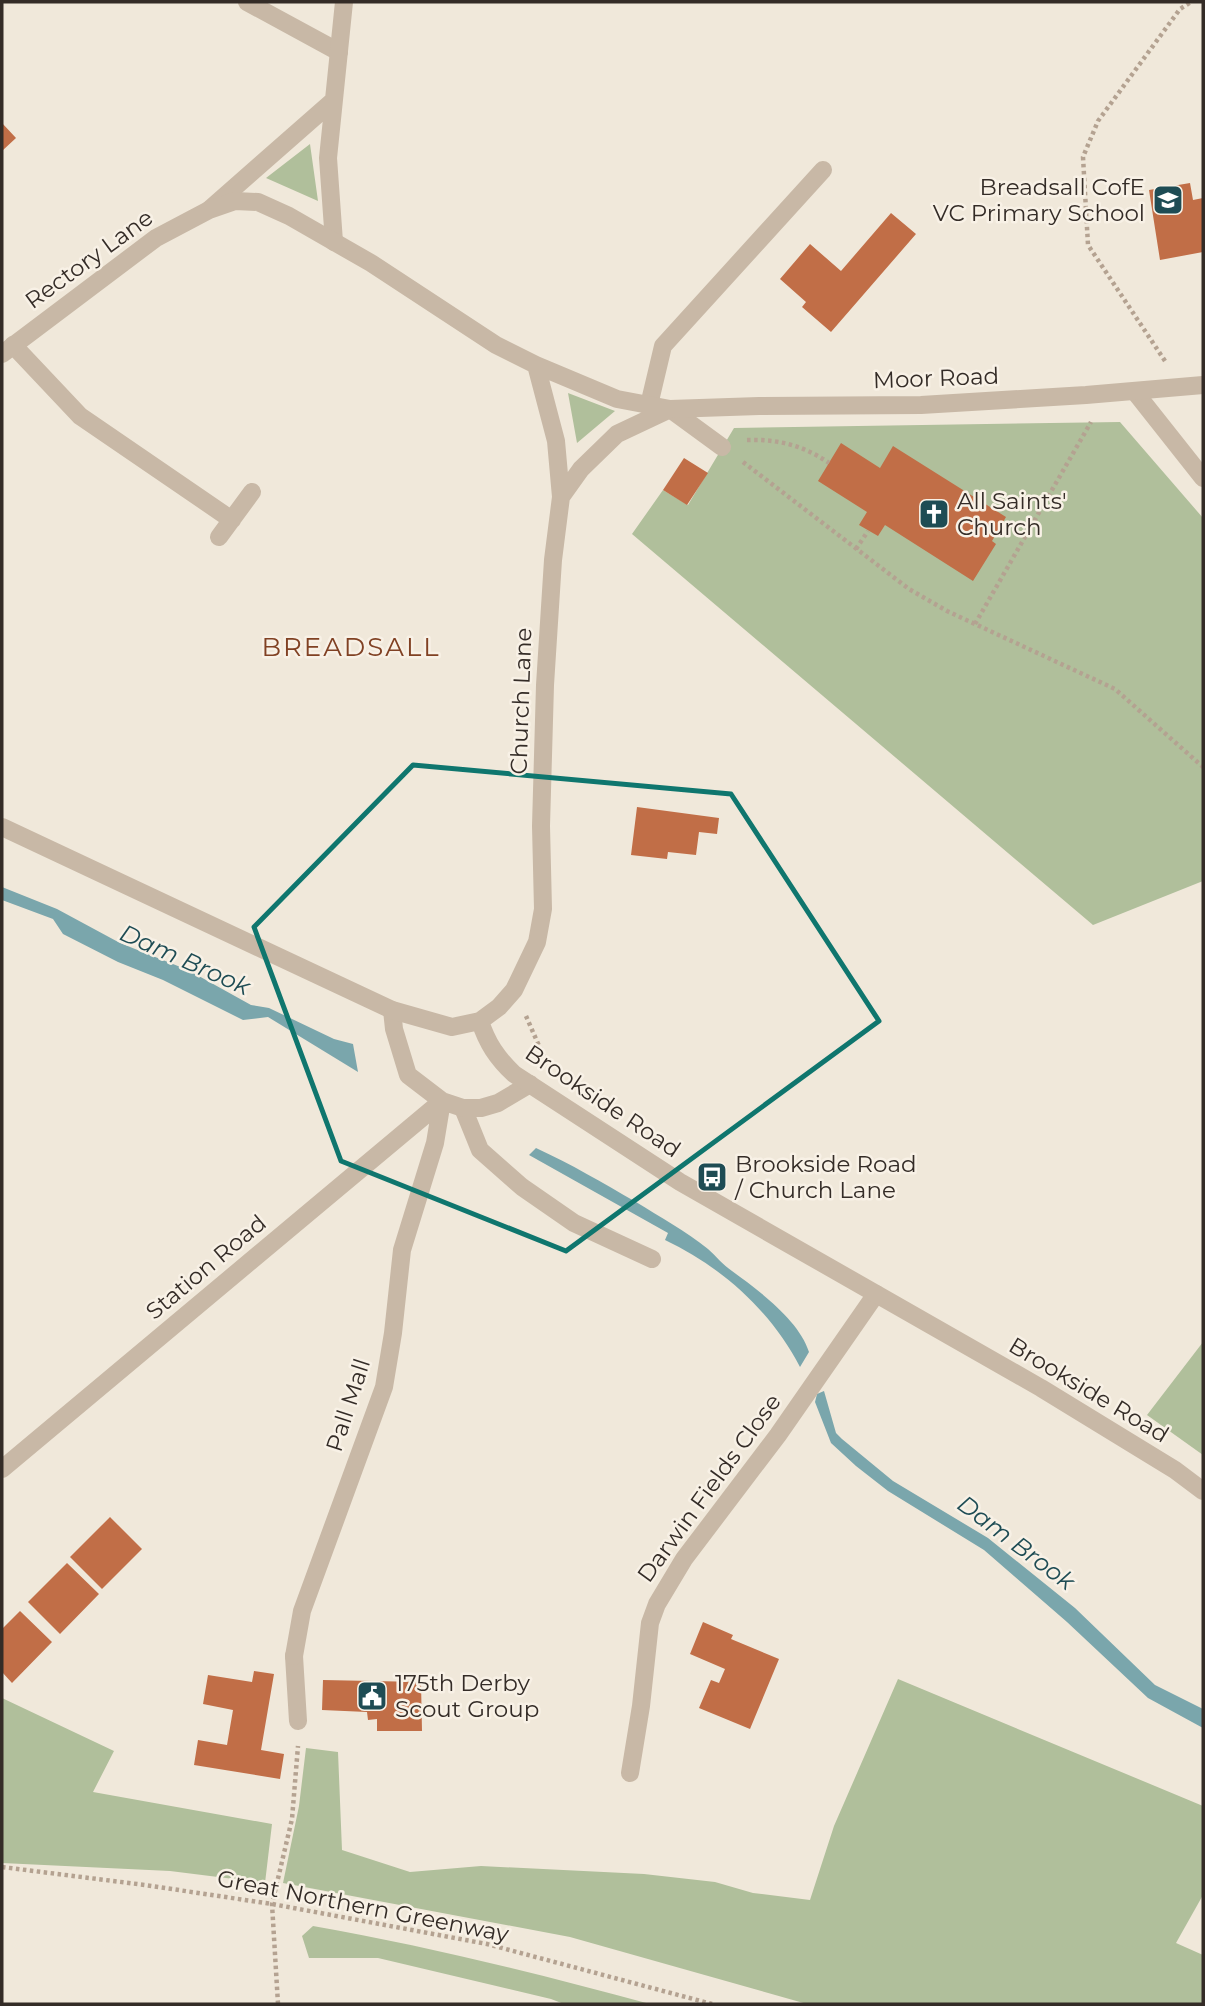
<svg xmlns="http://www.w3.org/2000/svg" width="1205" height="2006" font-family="Montserrat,sans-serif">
<rect width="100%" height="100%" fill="#f0e8da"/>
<path fill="#b0bf9b" d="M 310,144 L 318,201 L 266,178 Z
M 568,393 L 615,411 L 577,443 Z
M 1120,422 L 1203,518 L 1203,881 L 1093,925 L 632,534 L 663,490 L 688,505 L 734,428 Z
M 1203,1342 L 1203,1455 L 1147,1415 Z
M 898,1679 L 1203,1806 L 1203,1895 L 1176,1943 L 1203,1955 L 1203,2004 L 807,2004 L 570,1937 L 283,1883 L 299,1806 L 306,1748 L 338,1752 L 342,1850 L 410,1872 L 481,1866 L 644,1874 L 715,1882 L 753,1893 L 810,1900 L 834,1826 Z
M 2,1698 L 114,1751 L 93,1792 L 272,1824 L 265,1883 L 170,1871 L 2,1863 Z
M 313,1926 C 427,1946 539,1974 650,2004 L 564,2004 L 551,1999 L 378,1958 L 309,1958 L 302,1936 Z"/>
<path fill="#7aa6ac" d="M 2,887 L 57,909 L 120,943 L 188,970 L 251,1005 L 269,1008 L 334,1039 L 353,1044 L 358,1072 L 268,1017 L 243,1020 L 163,980 L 118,962 L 63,934 L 53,919 L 2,900 Z
M 536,1148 C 571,1164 603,1183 636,1202 C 660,1217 686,1231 708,1249 C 716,1256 723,1265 732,1271 C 758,1290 799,1320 809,1352 L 800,1367 C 771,1311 722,1267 665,1240 L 668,1233 L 529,1155 Z
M 824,1391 L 836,1433 L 842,1439 L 893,1481 L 988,1538 L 1075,1608 L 1155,1685 L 1203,1709 L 1203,1728 L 1148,1698 L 1067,1622 L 984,1550 L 888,1491 L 856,1466 L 831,1443 L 815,1402 L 817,1394 Z"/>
<path fill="#c16e47" d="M 2,123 L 16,138 L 2,151 Z
M 1190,183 L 1193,200 L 1203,198 L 1203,252 L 1160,260 L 1149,190 Z
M 891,213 L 916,234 L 831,332 L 802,307 L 806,302 L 780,279 L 810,244 L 841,271 Z
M 841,443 L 880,468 L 893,446 L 1006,517 L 992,541 L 996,544 L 973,581 L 885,525 L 878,536 L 859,525 L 867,512 L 818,481 Z
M 684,458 L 708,473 L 687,505 L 663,490 Z
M 637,807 L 719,818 L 717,834 L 699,832 L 696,855 L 668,852 L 667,859 L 631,855 Z
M 110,1517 L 142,1549 L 102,1589 L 70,1557 Z
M 67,1563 L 99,1594 L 60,1634 L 28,1602 Z
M 20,1611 L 52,1642 L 12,1683 L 2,1672 L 2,1629 Z
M 703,1622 L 733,1635 L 731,1639 L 779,1659 L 750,1729 L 699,1708 L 711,1680 L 719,1683 L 725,1669 L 690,1654 Z
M 254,1671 L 274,1674 L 261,1750 L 284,1754 L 280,1779 L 194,1765 L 198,1740 L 227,1745 L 233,1710 L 203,1704 L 208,1675 L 252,1682 Z
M 323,1680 L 421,1682 L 422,1731 L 377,1731 L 377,1719 L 368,1720 L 367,1712 L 322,1710 Z"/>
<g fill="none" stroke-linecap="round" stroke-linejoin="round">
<path stroke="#b4a291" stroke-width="4.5" stroke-dasharray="3.5 3.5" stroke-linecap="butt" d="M 1165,361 L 1088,245 L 1083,157 L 1098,121 L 1180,9 L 1191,2
M 747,440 C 777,439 803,445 829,463
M 743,462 L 909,589 L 947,611 L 1115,689 L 1203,767
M 856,549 L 868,531
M 975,624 L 1091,422
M 526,1016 L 546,1062
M 2,1867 L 145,1885 L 272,1904 L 487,1944 L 712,2004
M 278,2004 L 272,1904 L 292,1819 L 298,1746"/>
<path stroke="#c8b8a6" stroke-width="18" d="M 247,2 L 339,52
M 13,345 L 80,416 L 232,520
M 649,405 L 663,346 L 823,170
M 670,409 L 722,447
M 219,537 L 252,492
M 463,1108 L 480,1150 L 522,1187 L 574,1223 L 652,1259
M 294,1656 L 298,1721"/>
<path stroke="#c8b8a6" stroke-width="18" d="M 210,209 L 334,100
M 334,242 L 328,158 L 344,2
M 1135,392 L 1203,478
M 392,1010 L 394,1029 L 408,1075 L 442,1101 L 463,1108 L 481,1108 L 498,1103 L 530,1084
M 2,1469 L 442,1101
M 294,1656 L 302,1611 L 384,1387 L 393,1333 L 402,1250 L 435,1143 L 442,1101
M 630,1773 L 641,1706 L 650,1623 L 657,1604 L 684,1559 L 778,1435 L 876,1294"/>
<path stroke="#c8b8a6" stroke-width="18" d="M 2,354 L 156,238 L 209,210 L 235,201 L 258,202 L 289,216 L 371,263 L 496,345 L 536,365 L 617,399 L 670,409 L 759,406 L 921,405 L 1086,395 L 1203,385
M 561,497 L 581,469 L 617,434 L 670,409
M 2,827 L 392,1010 L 452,1027 L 480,1021 L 499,1007 L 514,990 L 537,942 L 543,909 L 541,826 L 545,685 L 553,560 L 561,497 L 556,441 L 536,365
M 480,1021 C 487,1043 497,1058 514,1074 L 680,1182 L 1041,1388 L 1175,1470 L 1203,1491"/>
</g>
<path fill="none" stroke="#0f766e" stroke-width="5" stroke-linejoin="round" d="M 413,765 L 731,794 L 879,1021 L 566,1251 L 341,1161 L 254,927 Z"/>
<defs>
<g id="school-square" transform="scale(1.575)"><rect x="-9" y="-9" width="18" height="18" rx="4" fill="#1e4c54" stroke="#f8f1e6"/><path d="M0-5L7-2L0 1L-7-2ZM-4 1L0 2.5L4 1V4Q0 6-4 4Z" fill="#fff"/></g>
<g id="church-square" transform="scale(1.575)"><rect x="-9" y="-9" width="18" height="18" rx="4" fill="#1e4c54" stroke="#f8f1e6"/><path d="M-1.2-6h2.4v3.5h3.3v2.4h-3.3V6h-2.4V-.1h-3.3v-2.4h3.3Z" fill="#fff"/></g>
<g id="bus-square" transform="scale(1.575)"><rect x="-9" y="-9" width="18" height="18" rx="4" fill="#1e4c54" stroke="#f8f1e6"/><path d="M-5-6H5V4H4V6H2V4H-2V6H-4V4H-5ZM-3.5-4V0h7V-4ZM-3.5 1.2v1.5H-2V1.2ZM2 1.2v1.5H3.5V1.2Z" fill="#fff"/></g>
<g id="civic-square" transform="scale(1.575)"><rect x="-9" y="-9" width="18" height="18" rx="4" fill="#1e4c54" stroke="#f8f1e6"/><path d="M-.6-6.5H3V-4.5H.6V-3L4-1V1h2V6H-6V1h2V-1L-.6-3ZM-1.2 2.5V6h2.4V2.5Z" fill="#fff"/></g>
</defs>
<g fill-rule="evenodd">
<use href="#school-square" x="1168" y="200"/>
<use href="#church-square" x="934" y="514"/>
<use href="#bus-square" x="712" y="1177"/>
<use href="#civic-square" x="372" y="1696"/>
</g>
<g text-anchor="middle" stroke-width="5" stroke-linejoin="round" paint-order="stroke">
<g font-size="23" fill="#342c27" stroke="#f8f1e6" text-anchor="start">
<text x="1145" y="195" text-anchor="end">Breadsall CofE<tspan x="1145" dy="26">VC Primary School</tspan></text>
<text x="957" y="509">All Saints'<tspan x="957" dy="26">Church</tspan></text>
<text x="735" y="1172">Brookside Road<tspan x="735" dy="26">/ Church Lane</tspan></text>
<text x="395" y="1691">175th Derby<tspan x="395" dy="26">Scout Group</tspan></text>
</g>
<g font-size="23" fill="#342c27" stroke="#f8f1e6">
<text transform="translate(89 259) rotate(-36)" y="8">Rectory Lane</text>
<text transform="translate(936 378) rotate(-2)" y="8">Moor Road</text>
<text transform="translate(521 701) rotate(-88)" y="8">Church Lane</text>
<text transform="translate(603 1101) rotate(34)" y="8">Brookside Road</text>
<text transform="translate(206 1267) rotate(-40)" y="8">Station Road</text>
<text transform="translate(1089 1390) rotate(31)" y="8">Brookside Road</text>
<text transform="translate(348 1405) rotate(-72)" y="8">Pall Mall</text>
<text transform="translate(709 1488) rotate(-54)" y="8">Darwin Fields Close</text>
<text transform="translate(363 1906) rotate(11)" y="8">Great Northern Greenway</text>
</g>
<g font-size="24" font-style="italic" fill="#1e4c54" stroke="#f8f1e6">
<text transform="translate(185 960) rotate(24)" y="8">Dam Brook</text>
<text transform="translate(1016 1543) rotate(37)" y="8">Dam Brook</text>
</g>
<g font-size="26" letter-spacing="2" fill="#804123" stroke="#f8f1e6">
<text x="351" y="656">BREADSALL</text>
</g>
</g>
<rect width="1205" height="2006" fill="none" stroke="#342c27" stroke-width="7"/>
</svg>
